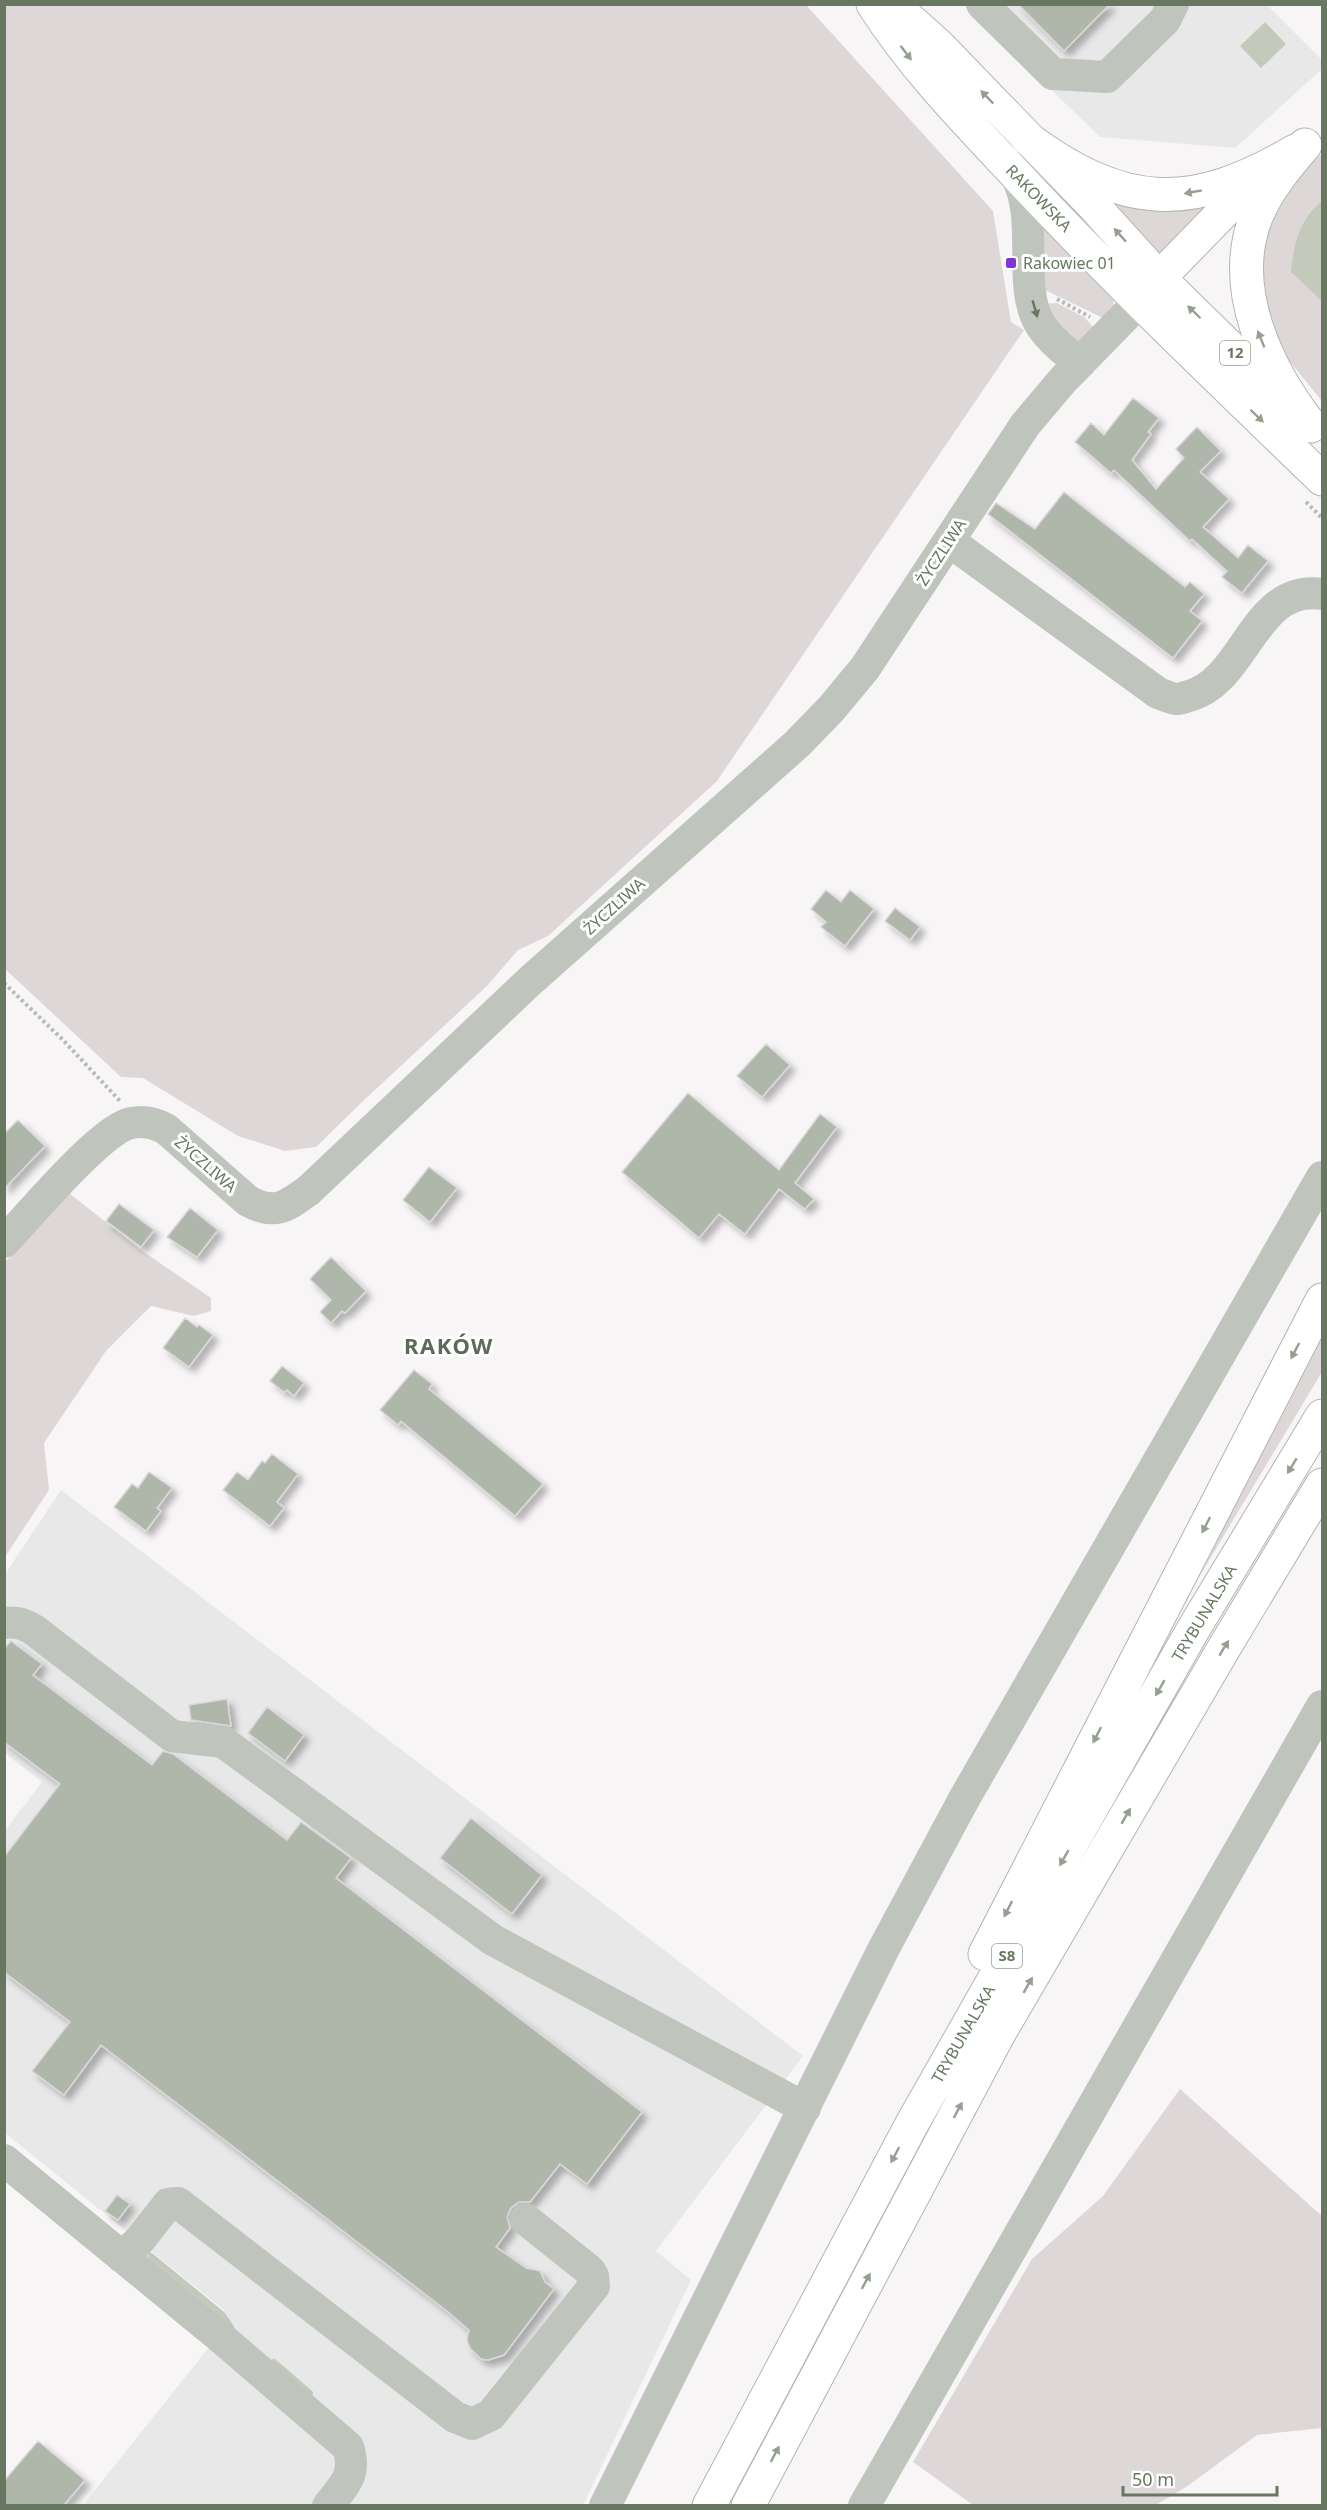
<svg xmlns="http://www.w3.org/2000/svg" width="1327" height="2510" font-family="'Noto Sans',sans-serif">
<defs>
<filter id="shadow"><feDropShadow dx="5.5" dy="5.5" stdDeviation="3" flood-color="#0004"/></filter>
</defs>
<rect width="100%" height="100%" fill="#f8f5f7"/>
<path fill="#e8e8e8" d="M 964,5 L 1267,5 L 1322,60 L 1322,69 L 1235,148 L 1100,137 Z
M 61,1490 L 803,2056 L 656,2251 L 691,2280 L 583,2505 L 83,2505 L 230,2321 L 224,2310 L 5,2133 L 4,1832 L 42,1782 L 5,1753 L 5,1574 Z"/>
<path fill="#ded7d8" d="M 4,5 L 806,5 L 993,211 L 1011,322 L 1024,330 L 717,781 L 548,936 L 518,950 L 487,986 L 362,1102 L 316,1147 L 285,1151 L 238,1136 L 143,1078 L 121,1077 L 5,969 Z
M 1322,154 L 1322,401 L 1286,357 L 1274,335 L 1258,278 L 1266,225 L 1303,168 Z
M 1108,197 L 1219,198 L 1163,263 Z
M 1038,219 L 1113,296 L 1114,310 L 1103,318 L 1047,291 L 1041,291 Z
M 1057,303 L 1084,317 L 1098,332 L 1080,343 L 1070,340 L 1043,304 Z
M 69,1193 L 141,1250 L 211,1298 L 211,1311 L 194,1316 L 151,1306 L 106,1351 L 44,1443 L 49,1490 L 5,1557 L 5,1262 Z
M 1322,1325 L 1322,1372 L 1169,1627 Z
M 1180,2089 L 1322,2216 L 1322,2428 L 1257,2435 L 1189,2485 L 1156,2505 L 973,2505 L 913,2462 L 1032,2259 L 1103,2196 Z"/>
<path fill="#c3cabc" d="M 1265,22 L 1286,44 L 1261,68 L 1240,46 Z
M 1322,201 L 1322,301 L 1291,272 C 1294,243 1299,220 1322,201 Z"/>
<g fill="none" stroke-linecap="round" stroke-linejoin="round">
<path stroke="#c3cabc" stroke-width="6" d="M 151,2256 L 222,2314 L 231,2327
M 274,2362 L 310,2393"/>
</g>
<path fill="#afb7ab" stroke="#d9d7d9" stroke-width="1.5" filter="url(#shadow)" d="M 1018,4 L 1110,4 L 1064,51 Z
M 1133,398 L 1159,418 L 1148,432 L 1151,434 L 1132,460 L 1156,489 L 1184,458 L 1176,449 L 1197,427 L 1221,451 L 1200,472 L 1229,499 L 1203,527 L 1238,558 L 1248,545 L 1268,561 L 1242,593 L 1222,577 L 1227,571 L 1192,539 L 1190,541 L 1114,470 L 1111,473 L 1075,442 L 1091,423 L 1104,435 Z
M 1064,492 L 1185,587 L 1190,582 L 1204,594 L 1190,611 L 1202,621 L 1173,658 L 988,514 L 996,503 L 1035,529 Z
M 826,890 L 841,902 L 850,890 L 874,909 L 845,946 L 821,927 L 826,922 L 811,909 Z
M 895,908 L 920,927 L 910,940 L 885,921 Z
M 766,1044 L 790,1065 L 762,1097 L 737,1076 Z
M 688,1093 L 779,1170 L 820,1114 L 837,1127 L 795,1183 L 814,1199 L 805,1209 L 779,1189 L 745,1234 L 719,1214 L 699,1238 L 622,1172 Z
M 18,1120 L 45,1146 L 4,1189 L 4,1134 Z
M 429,1167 L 457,1188 L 430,1222 L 403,1200 Z
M 119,1204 L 154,1230 L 141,1247 L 106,1221 Z
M 190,1208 L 218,1230 L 197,1257 L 167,1237 Z
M 331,1257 L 366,1291 L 345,1313 L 342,1311 L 331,1323 L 320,1312 L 331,1300 L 310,1279 Z
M 185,1318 L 197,1327 L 199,1325 L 213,1335 L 189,1367 L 163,1348 Z
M 282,1366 L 304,1383 L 294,1396 L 287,1390 L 284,1392 L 270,1381 Z
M 414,1370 L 432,1384 L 429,1389 L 543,1484 L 515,1516 L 401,1421 L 398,1425 L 380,1410 Z
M 272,1454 L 298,1474 L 277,1502 L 284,1508 L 270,1526 L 223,1490 L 237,1472 L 248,1480 L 262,1461 L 265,1463 Z
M 149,1472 L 172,1488 L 157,1508 L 161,1511 L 146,1531 L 114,1507 L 132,1484 L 138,1488 Z
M 11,1641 L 42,1664 L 33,1675 L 152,1765 L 163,1751 L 173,1754 L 287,1840 L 301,1822 L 351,1858 L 336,1878 L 642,2112 L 587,2184 L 560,2164 L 530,2202 L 519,2202 L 511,2208 L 507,2217 L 510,2228 L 496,2247 L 526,2268 L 540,2271 L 545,2282 L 554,2289 L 504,2355 L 488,2360 L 481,2359 L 470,2348 L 467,2340 L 469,2330 L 447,2311 L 101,2045 L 64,2095 L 32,2071 L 70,2022 L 4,1972 L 4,1857 L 60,1784 L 4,1742 L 4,1649 Z
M 227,1699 L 231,1726 L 191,1720 L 189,1705 Z
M 267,1707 L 304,1735 L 285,1761 L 248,1733 Z
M 471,1818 L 542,1875 L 512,1914 L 440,1858 Z
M 117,2195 L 130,2204 L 118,2220 L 105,2211 Z
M 38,2441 L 85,2480 L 64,2505 L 4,2505 L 4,2481 Z"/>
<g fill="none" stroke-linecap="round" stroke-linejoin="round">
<g stroke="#b3b9b0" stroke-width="35">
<path id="major" d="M 873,4 C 912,65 961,116 1010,168 C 1110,276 1217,377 1322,479
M 892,4 L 937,44 L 1092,204 L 1159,278 L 1292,408"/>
</g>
<g stroke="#b1b6ae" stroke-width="35">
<path id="highway" d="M 1027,138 C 1125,210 1191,212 1295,151
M 1305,145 C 1286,167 1267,190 1256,217 C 1228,289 1267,369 1311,426
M 1159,278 L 1237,198 L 1263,178
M 985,1954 L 1322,1300
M 709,2506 L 913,2122 L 1194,1628 L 1322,1416
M 748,2506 L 998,2035 L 1224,1648 L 1322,1485"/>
</g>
<path stroke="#b7bbb5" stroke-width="4" stroke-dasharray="3 3" stroke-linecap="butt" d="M 1057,299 L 1090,317
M 1306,502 L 1322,518
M 4,983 L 63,1040 L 120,1101"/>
<path stroke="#bfc4bc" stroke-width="32" d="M 982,4 L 1053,74 L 1107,77 L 1165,20 L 1173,4
M 1015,174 C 1041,218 1016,284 1040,324 C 1050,340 1066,352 1080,363
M 949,541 L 1158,693 C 1163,695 1170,698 1176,699 C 1180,699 1185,697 1189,696 C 1246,681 1253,584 1322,594
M 4,1242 C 29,1216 101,1129 131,1123 C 144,1120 155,1123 166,1129 L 248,1201 C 275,1216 287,1206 309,1190 L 530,981 L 797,744 L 831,709 L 865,668 L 1025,425 L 1063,380 L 1139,302
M 4,1623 C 16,1621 24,1624 34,1630 L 172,1736 L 223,1742 L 493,1940 L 805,2108
M 4,2160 L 219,2336 L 348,2447 C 357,2475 345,2484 328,2506
M 122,2257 L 139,2241 L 168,2204 L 178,2203 L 455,2417 L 472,2424 L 491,2415 L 594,2286 L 593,2276 L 589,2270 L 525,2219
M 605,2506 L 884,1948 L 964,1799 L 1322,1177
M 864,2506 L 1322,1706"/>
<use href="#major" stroke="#fff" stroke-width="33"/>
<use href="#highway" stroke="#fff" stroke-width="33"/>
</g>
<defs><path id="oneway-solid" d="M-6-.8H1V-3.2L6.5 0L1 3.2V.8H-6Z" transform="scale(1.5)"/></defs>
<g fill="#95a090">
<use href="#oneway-solid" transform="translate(906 53) rotate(53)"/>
<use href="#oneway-solid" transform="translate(987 97) rotate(-134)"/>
<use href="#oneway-solid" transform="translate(1193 192) rotate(170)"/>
<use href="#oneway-solid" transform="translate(1120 235) rotate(-132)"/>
<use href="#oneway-solid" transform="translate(1194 312) rotate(-136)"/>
<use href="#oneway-solid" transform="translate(1261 339) rotate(-112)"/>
<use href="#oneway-solid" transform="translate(1257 416) rotate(44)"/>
<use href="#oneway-solid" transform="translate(1295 1351) rotate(118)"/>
<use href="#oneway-solid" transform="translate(1292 1466) rotate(121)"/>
<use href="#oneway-solid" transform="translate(1206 1525) rotate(117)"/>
<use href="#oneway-solid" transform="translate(1224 1648) rotate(-59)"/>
<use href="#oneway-solid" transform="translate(1160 1688) rotate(120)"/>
<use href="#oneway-solid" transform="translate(1097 1735) rotate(117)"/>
<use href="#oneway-solid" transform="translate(1126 1816) rotate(-60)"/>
<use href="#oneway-solid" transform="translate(1064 1858) rotate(120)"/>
<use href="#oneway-solid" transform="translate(1008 1909) rotate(117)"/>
<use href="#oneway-solid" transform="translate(1028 1985) rotate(-60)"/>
<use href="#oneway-solid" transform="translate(958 2110) rotate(-62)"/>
<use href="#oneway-solid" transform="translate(895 2155) rotate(118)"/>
<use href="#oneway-solid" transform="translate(866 2281) rotate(-62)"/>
<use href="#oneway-solid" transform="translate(775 2454) rotate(-62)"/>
</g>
<use fill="#687860" href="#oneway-solid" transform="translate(1035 309) rotate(74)"/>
<rect fill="#8036d7" stroke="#fff" stroke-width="2" x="1005" y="257" width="12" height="12" rx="3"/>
<g text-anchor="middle" stroke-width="6" stroke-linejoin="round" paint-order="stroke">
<g fill="#fff" stroke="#95a090" stroke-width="1.5">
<rect x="1220" y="341" width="30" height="24" rx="4.5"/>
<rect x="992" y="1944" width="30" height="24" rx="4.5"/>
</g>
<g font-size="15" font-weight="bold" fill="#687860">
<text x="1235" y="358">12</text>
<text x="1007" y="1961">S8</text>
</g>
<g font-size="16" fill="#687860" stroke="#fff">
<text transform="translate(1039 198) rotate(46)" y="6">RAKOWSKA</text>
<text transform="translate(941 552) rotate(-57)" y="6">ŻYCZLIWA</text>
<text transform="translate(614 906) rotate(-42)" y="6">ŻYCZLIWA</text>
<text transform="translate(206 1164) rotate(41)" y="6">ŻYCZLIWA</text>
<text transform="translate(1204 1613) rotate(-59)" y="6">TRYBUNALSKA</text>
<text transform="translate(963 2034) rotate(-60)" y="6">TRYBUNALSKA</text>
</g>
<g font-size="16" fill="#687860" stroke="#fff" text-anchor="start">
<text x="1023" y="269">Rakowiec 01</text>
</g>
<g font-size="22" font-weight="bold" letter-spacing="1.5" fill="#5d6a56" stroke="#fff">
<text x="449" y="1354">RAKÓW</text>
</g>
</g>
<rect width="1327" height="2510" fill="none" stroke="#687860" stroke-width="12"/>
<path d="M1123 2486v9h154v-9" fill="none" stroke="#687860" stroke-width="3"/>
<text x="1132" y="2486" font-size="18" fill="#687860" stroke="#ffffff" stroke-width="4.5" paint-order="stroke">50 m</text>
</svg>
